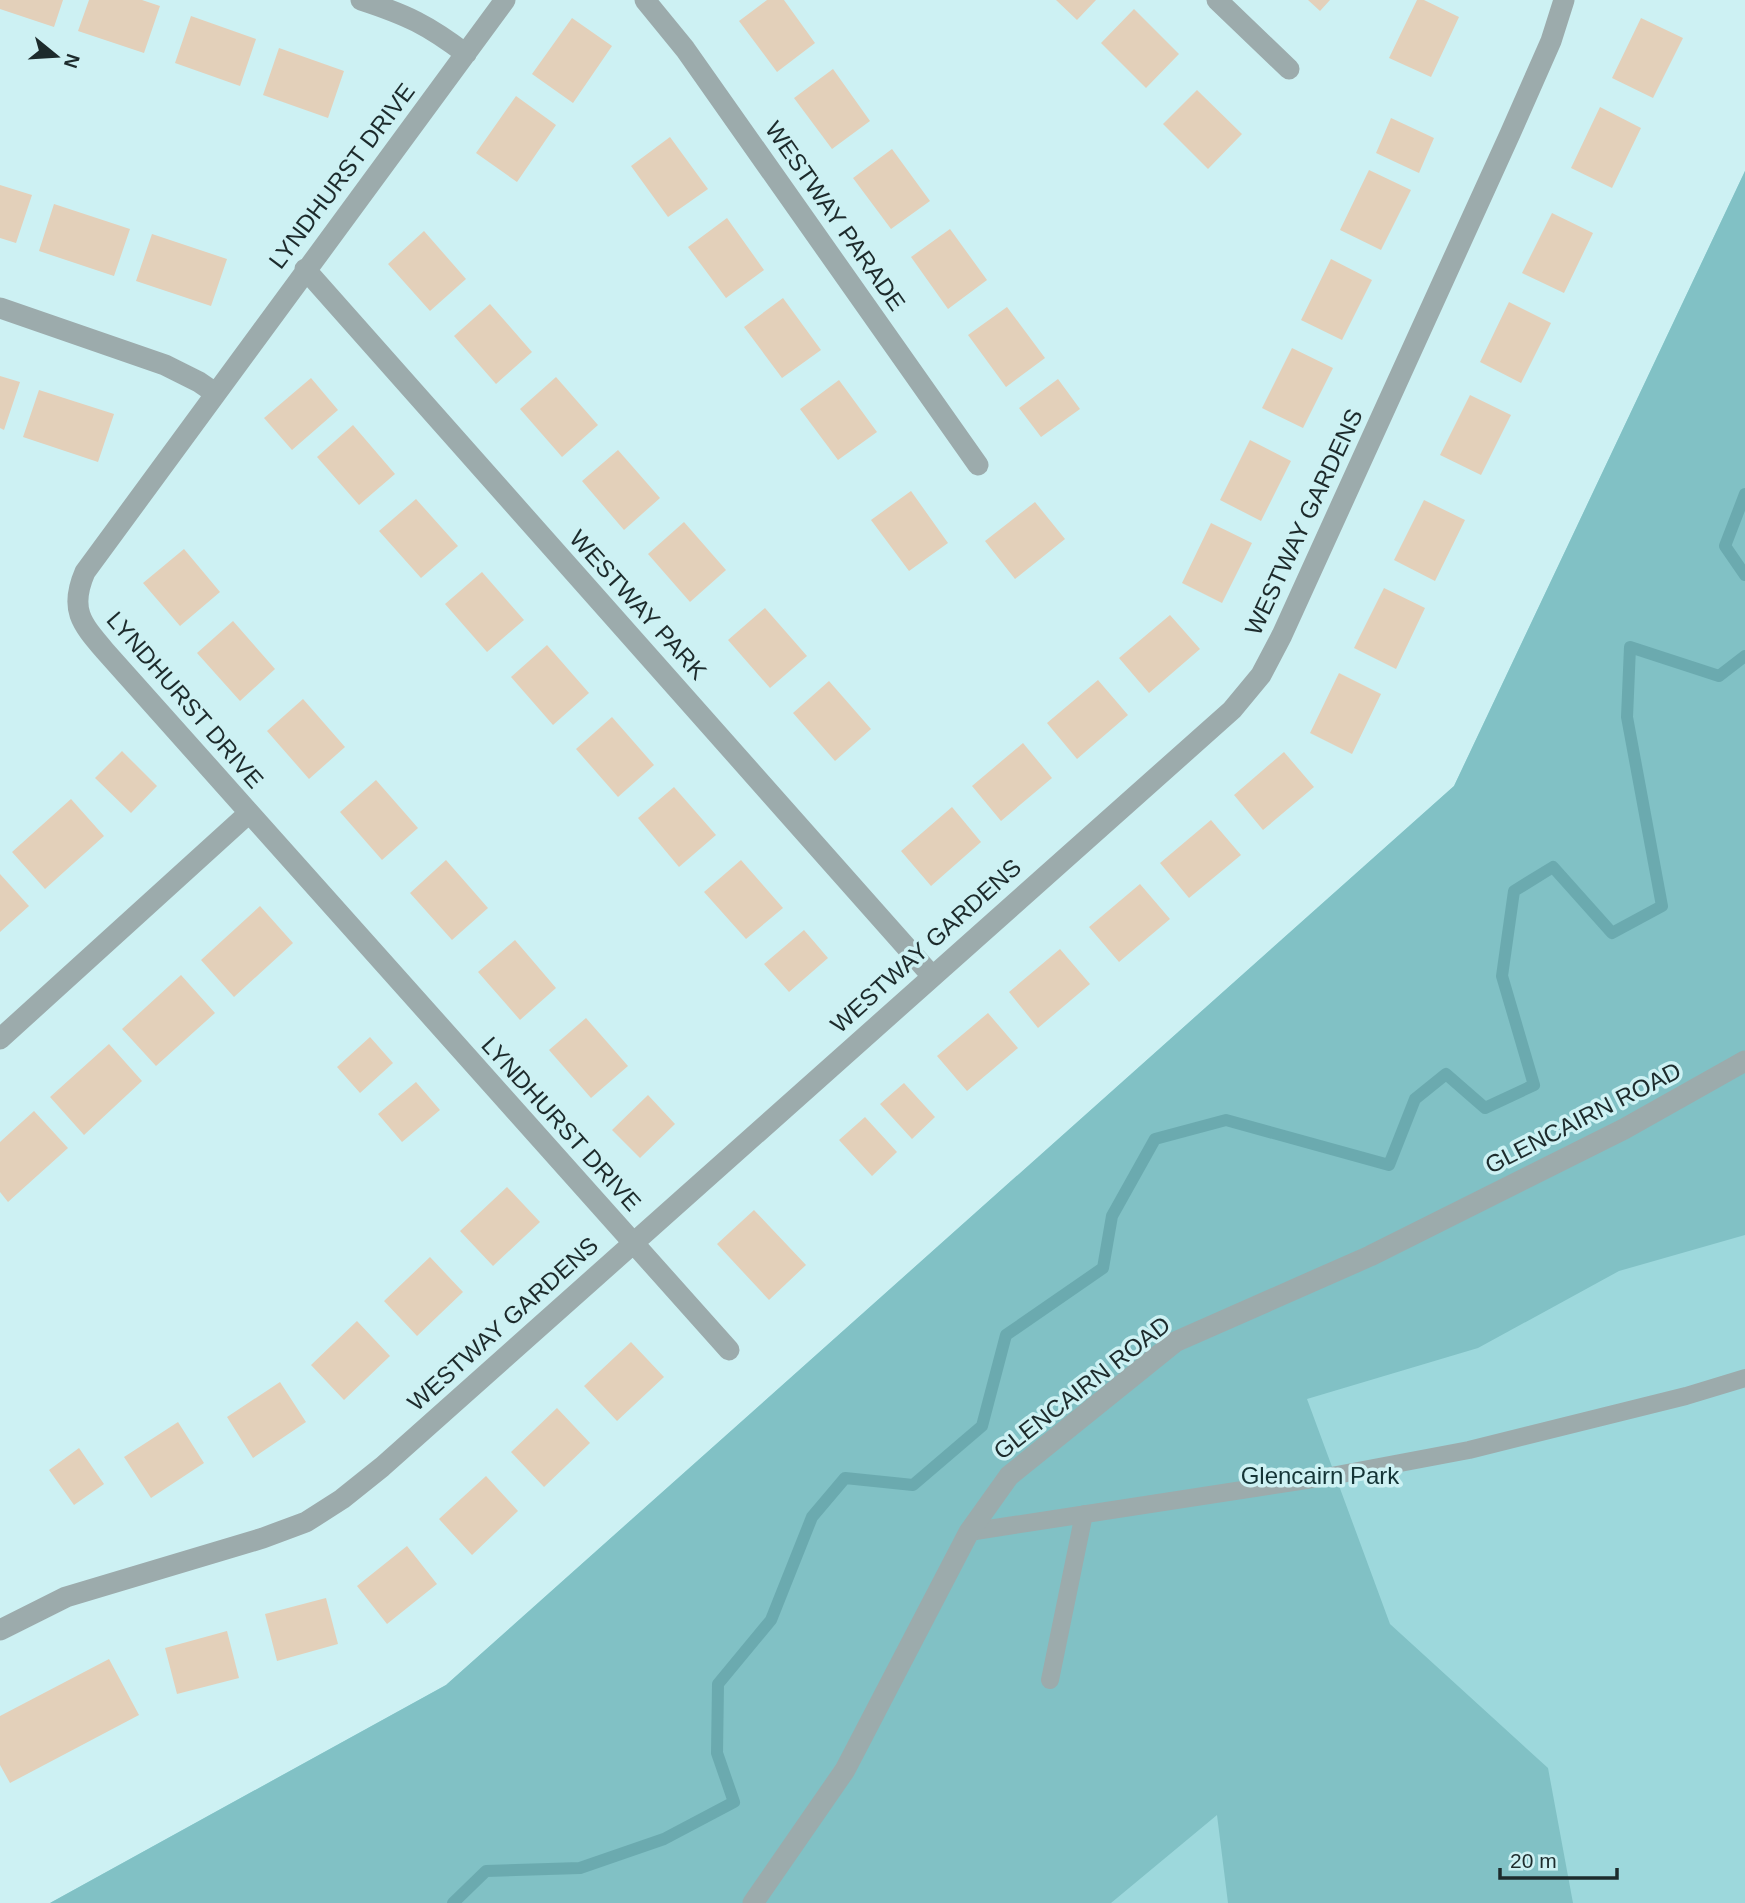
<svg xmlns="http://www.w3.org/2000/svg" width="1745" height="1903" font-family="Arial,sans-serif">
<rect width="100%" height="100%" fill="#cdf1f3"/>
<path fill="#9dd8dc" d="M 1745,171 L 1745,1903 L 50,1903 L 446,1685 L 1454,786 Z"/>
<path fill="#81c1c5" d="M 1745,171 L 1745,1235 L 1619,1271 L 1478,1348 L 1307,1399 L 1390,1624 L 1548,1768 L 1573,1903 L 1228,1903 L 1217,1815 L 1111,1903 L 50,1903 L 446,1685 L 1454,786 Z"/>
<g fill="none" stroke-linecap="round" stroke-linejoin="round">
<path stroke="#6baaaf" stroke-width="12" d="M 1745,494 L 1725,546 L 1745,575
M 453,1903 L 486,1871 L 580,1868 L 664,1839 L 734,1802 L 717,1753 L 718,1684 L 771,1620 L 812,1517 L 845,1478 L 913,1485 L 982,1426 L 1006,1335 L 1103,1268 L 1112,1216 L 1155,1139 L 1226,1120 L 1389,1165 L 1415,1099 L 1446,1074 L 1485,1108 L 1534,1085 L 1502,976 L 1514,891 L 1553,867 L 1612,933 L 1662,906 L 1627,717 L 1630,647 L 1719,676 L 1745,656"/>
</g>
<path fill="#e3d0ba" d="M 0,0 L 63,0 L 54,27 L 0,9 Z
M 89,0 L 142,0 L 160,6 L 144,53 L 78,31 Z
M 767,0 L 784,0 L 815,43 L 777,72 L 739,21 Z
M 1056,0 L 1096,0 L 1077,20 Z
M 1308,0 L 1330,0 L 1320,11 Z
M 1417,0 L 1424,0 L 1459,17 L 1431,77 L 1389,58 Z
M 1134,9 L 1179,54 L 1146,88 L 1101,43 Z
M 191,16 L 256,39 L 240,86 L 175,63 Z
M 572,18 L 612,46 L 573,103 L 532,74 Z
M 1641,18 L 1683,38 L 1653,98 L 1612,78 Z
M 279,48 L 344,71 L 328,118 L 263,95 Z
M 833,69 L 870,121 L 832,149 L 794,98 Z
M 1197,90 L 1242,134 L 1208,169 L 1163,124 Z
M 516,96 L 556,125 L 517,182 L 476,153 Z
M 1600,107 L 1641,128 L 1612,188 L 1571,168 Z
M 1391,118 L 1434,138 L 1419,173 L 1376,153 Z
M 670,137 L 708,189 L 668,217 L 631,166 Z
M 892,149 L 930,201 L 891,229 L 853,178 Z
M 1369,170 L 1411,190 L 1381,250 L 1340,230 Z
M 0,185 L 32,195 L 16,243 L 0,238 Z
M 54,204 L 130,229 L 114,276 L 39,251 Z
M 1552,213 L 1593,233 L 1564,293 L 1522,273 Z
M 727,218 L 764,270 L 726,298 L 688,247 Z
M 950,229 L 987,280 L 948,309 L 911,257 Z
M 424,231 L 466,279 L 430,311 L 388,264 Z
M 152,234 L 227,259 L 211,306 L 136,281 Z
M 1331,259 L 1372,280 L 1342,340 L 1301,320 Z
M 783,298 L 821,350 L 782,378 L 744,327 Z
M 1509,302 L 1551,323 L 1521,383 L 1480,362 Z
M 490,304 L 532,352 L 496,384 L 454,336 Z
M 1007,307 L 1045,358 L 1006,387 L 968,335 Z
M 1292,348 L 1333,368 L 1303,428 L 1262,408 Z
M 0,376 L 20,382 L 4,430 L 0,428 Z
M 556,377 L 598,425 L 562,457 L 520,409 Z
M 311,378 L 338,410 L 292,450 L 264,418 Z
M 1058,379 L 1080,409 L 1041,437 L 1019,408 Z
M 839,380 L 877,432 L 838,460 L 800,409 Z
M 39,390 L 114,414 L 98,462 L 23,437 Z
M 1470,395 L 1511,415 L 1481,475 L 1440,455 Z
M 353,425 L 395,474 L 359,505 L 317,457 Z
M 1250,440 L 1291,461 L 1261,521 L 1220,500 Z
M 618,450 L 660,498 L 624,530 L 582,481 Z
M 911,491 L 948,543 L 909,571 L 871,520 Z
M 416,499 L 458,546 L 421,578 L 379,531 Z
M 1424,500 L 1465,520 L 1435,581 L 1394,560 Z
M 1035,502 L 1065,539 L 1015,579 L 985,541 Z
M 684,522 L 726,570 L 690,602 L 648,554 Z
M 1211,523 L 1252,543 L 1222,603 L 1182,583 Z
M 184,549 L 220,592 L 180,626 L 143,583 Z
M 482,572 L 524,620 L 487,652 L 445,604 Z
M 1384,588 L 1425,608 L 1396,669 L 1354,648 Z
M 765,608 L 807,656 L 770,688 L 728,640 Z
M 1170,615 L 1200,649 L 1149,693 L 1119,658 Z
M 233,621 L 275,669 L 240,701 L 197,653 Z
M 547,645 L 589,693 L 553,725 L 511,677 Z
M 1339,673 L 1381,694 L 1352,754 L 1310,733 Z
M 1098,680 L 1128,715 L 1077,759 L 1047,723 Z
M 829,681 L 871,729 L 835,761 L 793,713 Z
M 303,699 L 345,747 L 309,779 L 267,731 Z
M 612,717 L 654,765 L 618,797 L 576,749 Z
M 1023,743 L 1052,778 L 1001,821 L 972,786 Z
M 122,751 L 157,786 L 131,813 L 95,778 Z
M 1284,752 L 1314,787 L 1263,830 L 1234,795 Z
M 376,780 L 418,828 L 382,860 L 340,812 Z
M 674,787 L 716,835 L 679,867 L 638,818 Z
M 71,799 L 104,836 L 45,889 L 12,852 Z
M 952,807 L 981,842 L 931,886 L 901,851 Z
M 1211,820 L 1241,855 L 1189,898 L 1160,863 Z
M 446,860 L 488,908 L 452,940 L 410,893 Z
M 741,860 L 783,908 L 746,939 L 704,892 Z
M 0,874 L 29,906 L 0,932 Z
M 1140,884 L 1170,919 L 1119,962 L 1089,927 Z
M 260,906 L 293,943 L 234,997 L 201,960 Z
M 804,930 L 828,958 L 789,992 L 764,964 Z
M 515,940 L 556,988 L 520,1020 L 478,972 Z
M 1060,949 L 1090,984 L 1038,1028 L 1009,992 Z
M 181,975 L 215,1013 L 156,1066 L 122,1029 Z
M 988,1013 L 1018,1048 L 967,1091 L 937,1056 Z
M 586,1018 L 628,1066 L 591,1098 L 549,1050 Z
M 370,1037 L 393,1063 L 360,1093 L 337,1067 Z
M 109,1044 L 142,1081 L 84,1135 L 50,1097 Z
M 416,1082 L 440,1110 L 402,1142 L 378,1114 Z
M 904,1083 L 935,1117 L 912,1139 L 880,1104 Z
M 648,1095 L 675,1124 L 640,1158 L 612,1130 Z
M 34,1111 L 68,1148 L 8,1202 L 0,1192 L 0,1142 Z
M 865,1117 L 897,1152 L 872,1176 L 839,1140 Z
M 507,1187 L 540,1222 L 493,1266 L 460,1231 Z
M 754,1210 L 806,1265 L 769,1300 L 717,1244 Z
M 430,1257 L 463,1292 L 417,1336 L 384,1301 Z
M 357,1321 L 390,1356 L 344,1400 L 311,1365 Z
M 631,1342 L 664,1377 L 617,1421 L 584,1386 Z
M 280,1382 L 306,1422 L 253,1458 L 227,1417 Z
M 557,1408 L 590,1443 L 544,1487 L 511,1452 Z
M 178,1422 L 204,1463 L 151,1498 L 124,1457 Z
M 79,1448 L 104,1484 L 74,1505 L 49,1470 Z
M 486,1476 L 518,1511 L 472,1555 L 439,1519 Z
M 407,1546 L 437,1584 L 387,1624 L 357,1586 Z
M 326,1598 L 338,1644 L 277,1661 L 265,1614 Z
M 227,1631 L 239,1678 L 177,1694 L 165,1648 Z
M 109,1659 L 139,1715 L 10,1783 L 0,1765 L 0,1716 Z"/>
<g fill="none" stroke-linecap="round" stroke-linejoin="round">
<path stroke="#9cabac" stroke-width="18" d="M 969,1532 L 1326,1477 L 1469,1450 L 1686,1396 L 1745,1378
M 1050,1680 L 1084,1514"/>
<path stroke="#9cabac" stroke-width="21" d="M 361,0 C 407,15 428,25 466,54
M 505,0 L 85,572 C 69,609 81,623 105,651 L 729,1350
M 645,0 L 685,49 L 978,465
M 1217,0 L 1289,69
M 305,269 L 932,976
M 0,308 L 165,365 L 199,382 L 215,393
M 0,1039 L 249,813
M 0,1630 L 66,1597 L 263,1538 L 306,1522 L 342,1499 L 382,1467 L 1232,710 L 1261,675 L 1282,635 L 1510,134 L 1551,41 L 1564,0
M 753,1903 L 845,1770 L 969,1532 L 1009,1476 L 1175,1342 L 1370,1256 L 1624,1129 L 1745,1061"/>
</g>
<g text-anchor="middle" stroke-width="7" stroke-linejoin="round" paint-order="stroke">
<g font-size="24" fill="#1d2b2c" stroke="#cdf1f3">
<text transform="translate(342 176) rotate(-53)" y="8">LYNDHURST DRIVE</text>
<text transform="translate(835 216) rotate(55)" y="8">WESTWAY PARADE</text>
<text transform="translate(1304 522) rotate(-65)" y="8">WESTWAY GARDENS</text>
<text transform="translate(638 605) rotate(48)" y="8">WESTWAY PARK</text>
<text transform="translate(185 700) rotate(49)" y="8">LYNDHURST DRIVE</text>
<text transform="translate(926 946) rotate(-42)" y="8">WESTWAY GARDENS</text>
<text transform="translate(1583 1118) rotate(-27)" y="8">GLENCAIRN ROAD</text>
<text transform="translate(561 1124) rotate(48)" y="8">LYNDHURST DRIVE</text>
<text transform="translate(503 1324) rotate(-42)" y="8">WESTWAY GARDENS</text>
<text transform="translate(1082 1388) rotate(-38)" y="8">GLENCAIRN ROAD</text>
</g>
<g font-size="24" fill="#143436" stroke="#cdf1f3">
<text x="1320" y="1484">Glencairn Park</text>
</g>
</g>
<g transform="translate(56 56) rotate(108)" stroke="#cdf1f3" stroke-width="5" paint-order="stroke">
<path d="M0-5L12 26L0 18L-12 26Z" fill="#1d2b2c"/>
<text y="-10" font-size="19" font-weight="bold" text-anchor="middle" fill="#1d2b2c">N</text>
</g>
<path d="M1500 1868v10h117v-10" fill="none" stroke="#1d2b2c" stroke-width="3.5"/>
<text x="1510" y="1868" font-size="21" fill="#1d2b2c" stroke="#cdf1f3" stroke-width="5" paint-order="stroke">20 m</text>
</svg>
